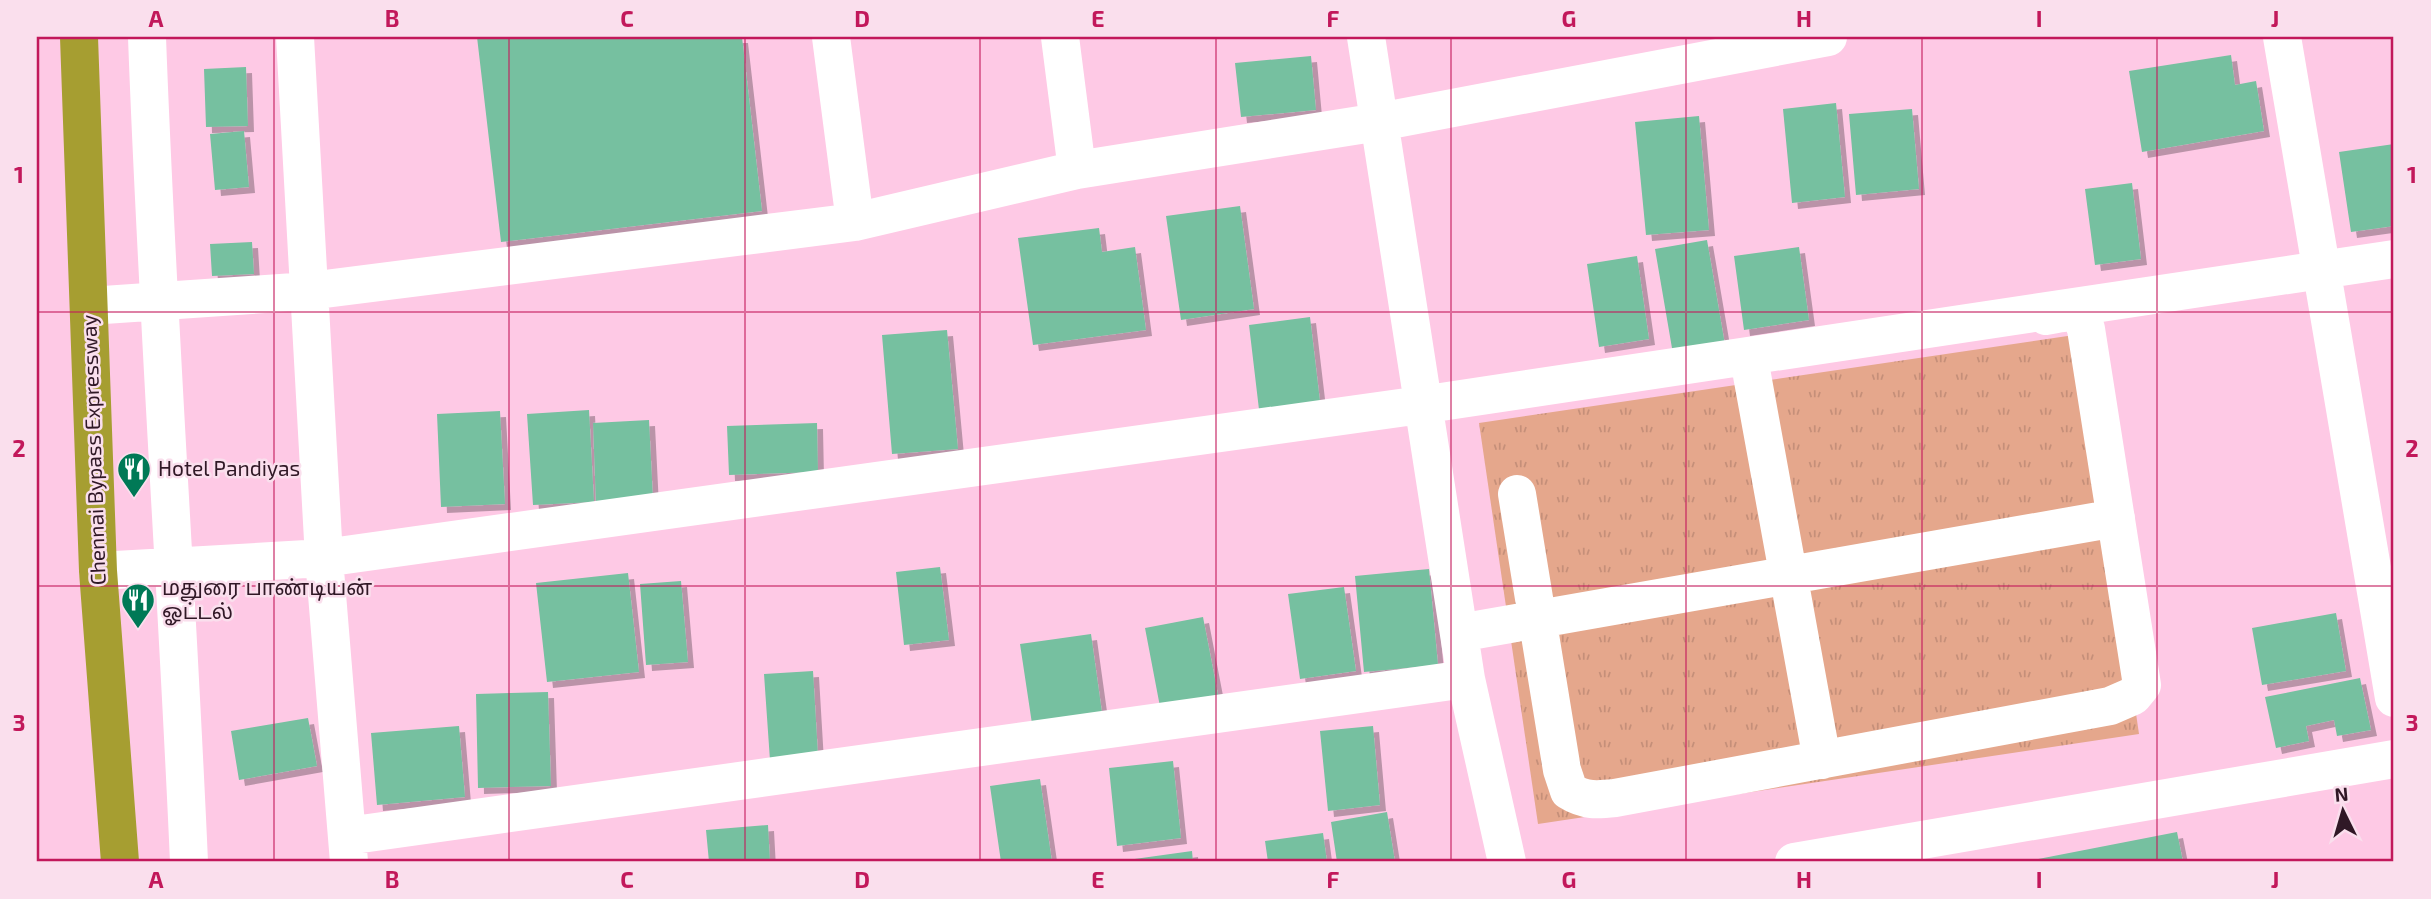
<svg xmlns="http://www.w3.org/2000/svg" width="2431" height="899" font-family="'Exo 2','Noto Sans Tamil',sans-serif">
<defs>
<pattern id="park-tufts" width="24" height="20" patternUnits="userSpaceOnUse" patternTransform="scale(1.75)"><rect width="24" height="20" fill="#e5a78c"/><path d="M3 7l-1-3M5 7V3M7 7l1-3M15 17l-1-3M17 17v-4M19 17l1-3" fill="none" stroke="#c58f79"/></pattern>
<filter id="shadow"><feDropShadow dx="6" dy="6" stdDeviation="0" flood-color="#0004"/></filter>
</defs>
<rect width="100%" height="100%" fill="#fec9e5"/>
<path fill="url(#park-tufts)" d="M 2081,334 L 2139,734 L 1538,824 L 1479,423 Z"/>
<path fill="#76c0a0" filter="url(#shadow)" d="M 477,37 L 742,37 L 762,211 L 501,242 Z
M 2231,55 L 2235,85 L 2256,81 L 2264,131 L 2142,152 L 2129,71 Z
M 1311,56 L 1316,110 L 1241,117 L 1235,63 Z
M 246,67 L 248,126 L 206,127 L 204,69 Z
M 1836,103 L 1845,197 L 1792,203 L 1783,109 Z
M 1912,109 L 1919,189 L 1856,195 L 1849,114 Z
M 1699,116 L 1709,230 L 1646,235 L 1635,122 Z
M 244,131 L 249,187 L 215,190 L 210,134 Z
M 2394,144 L 2394,226 L 2351,232 L 2339,152 Z
M 2132,183 L 2141,259 L 2095,265 L 2085,189 Z
M 1240,206 L 1254,309 L 1181,320 L 1166,216 Z
M 1099,228 L 1102,252 L 1135,247 L 1146,330 L 1033,345 L 1018,238 Z
M 1707,240 L 1725,345 L 1673,354 L 1655,249 Z
M 252,242 L 254,274 L 212,276 L 210,244 Z
M 1799,247 L 1809,320 L 1744,330 L 1734,256 Z
M 1637,256 L 1649,339 L 1599,347 L 1587,264 Z
M 1310,317 L 1321,410 L 1260,418 L 1249,325 Z
M 947,330 L 958,449 L 892,454 L 882,335 Z
M 589,410 L 594,502 L 533,505 L 527,414 Z
M 500,411 L 505,504 L 441,507 L 437,414 Z
M 649,420 L 653,500 L 596,503 L 593,423 Z
M 817,423 L 818,472 L 729,475 L 727,426 Z
M 940,567 L 949,640 L 904,645 L 896,572 Z
M 1429,569 L 1438,665 L 1364,672 L 1355,576 Z
M 628,573 L 639,672 L 547,682 L 536,583 Z
M 681,581 L 688,662 L 646,665 L 640,584 Z
M 1344,587 L 1356,671 L 1300,679 L 1288,594 Z
M 2336,613 L 2346,671 L 2262,685 L 2252,628 Z
M 1203,617 L 1219,700 L 1161,712 L 1145,628 Z
M 1091,634 L 1104,727 L 1034,737 L 1020,644 Z
M 813,671 L 819,772 L 771,775 L 764,674 Z
M 2360,678 L 2371,730 L 2337,736 L 2334,720 L 2306,726 L 2309,741 L 2276,748 L 2265,697 Z
M 548,692 L 551,786 L 478,788 L 476,694 Z
M 308,718 L 317,766 L 239,780 L 231,731 Z
M 459,726 L 465,797 L 377,805 L 371,733 Z
M 1373,726 L 1380,805 L 1328,811 L 1320,731 Z
M 1173,761 L 1181,838 L 1117,846 L 1109,768 Z
M 1040,779 L 1052,862 L 1001,862 L 990,786 Z
M 1387,812 L 1395,862 L 1337,862 L 1331,822 Z
M 768,825 L 770,862 L 709,862 L 706,830 Z
M 2177,832 L 2183,862 L 2028,862 L 2028,861 Z
M 1323,833 L 1327,862 L 1268,862 L 1265,841 Z
M 1192,851 L 1193,862 L 1120,862 L 1120,861 Z"/>
<g fill="none" stroke-linecap="round" stroke-linejoin="round">
<path stroke="#fff" stroke-width="38" d="M 147,37 C 157,312 177,587 189,862
M 295,37 L 324,558 L 349,862
M 831,37 L 855,222
M 1060,37 L 1077,170
M 1366,37 L 1466,679 L 1507,862
M 2282,37 L 2394,698
M 89,306 L 309,291 L 855,222 L 1077,170 L 1379,122 L 1828,37
M 1750,364 L 1822,760
M 1517,494 L 1562,770 L 1569,791 C 1585,801 1597,800 1615,798 L 2110,706 L 2133,696 L 2142,685 L 2086,329 C 2078,306 2066,313 2046,316
M 98,571 L 324,558 L 1421,405 L 2394,259
M 1459,633 L 2116,518
M 347,836 L 1466,679
M 1794,862 L 2394,759"/>
<path stroke="#a69e31" stroke-width="38" d="M 79,37 L 98,571 L 120,862"/>
</g>
<path fill="none" stroke="#c2185b" stroke-width="2" stroke-opacity="0.55" d="M 274,37 L 274,862M 509,37 L 509,862M 745,37 L 745,862M 980,37 L 980,862M 1216,37 L 1216,862M 1451,37 L 1451,862M 1686,37 L 1686,862M 1922,37 L 1922,862M 2157,37 L 2157,862M 37,312 L 2394,312M 37,586 L 2394,586"/>
<defs>
<g id="restaurant-pin" transform="scale(1.75)"><path d="M0 17L-7.5 6A9.5 9.5 0 1 1 7.5 6Z" fill="#007956" stroke="#fadfed"/><path d="M-5-6h1v4h1v-4h1v4h1v-4h1v5L-1.5 .5V6h-2V.5L-5-1ZM5-6V6H3V1.5H1.5Q1.5-4 5-6Z" fill="#fff"/></g>
</defs>
<g fill-rule="evenodd">
<use href="#restaurant-pin" x="134" y="469"/>
<use href="#restaurant-pin" x="138" y="600"/>
</g>
<g text-anchor="middle" stroke-width="5" stroke-linejoin="round" paint-order="stroke">
<g font-size="21" fill="#301826" stroke="#fadfed">
<text transform="translate(94 450) rotate(-92)" y="7">Chennai Bypass Expressway</text>
</g>
<g font-size="21" fill="#301826" stroke="#fadfed" text-anchor="start">
<text x="158" y="476">Hotel Pandiyas</text>
<text x="162" y="595">மதுரை பாண்டியன்<tspan x="162" dy="24">ஓட்டல்</tspan></text>
</g>
</g>
<rect width="2431" height="899" fill="none" stroke="#fadfed" stroke-width="77"/>
<g transform="translate(2343 811) rotate(355)" stroke="#fadfed" stroke-width="5" paint-order="stroke">
<path d="M0-5L12 26L0 18L-12 26Z" fill="#301826"/>
<text y="-10" font-size="19" font-weight="bold" text-anchor="middle" fill="#301826">N</text>
</g>
<rect x="38" y="38" width="2354" height="822" fill="none" stroke="#c2185b" stroke-width="2.5"/>
<g font-size="23" text-anchor="middle" font-weight="bold" fill="#c2185b">
<text x="156" y="27">A</text>
<text x="392" y="27">B</text>
<text x="627" y="27">C</text>
<text x="862" y="27">D</text>
<text x="1098" y="27">E</text>
<text x="1333" y="27">F</text>
<text x="1569" y="27">G</text>
<text x="1804" y="27">H</text>
<text x="2039" y="27">I</text>
<text x="2275" y="27">J</text>
<text x="19" y="183">1</text>
<text x="2412" y="183">1</text>
<text x="19" y="457">2</text>
<text x="2412" y="457">2</text>
<text x="19" y="731">3</text>
<text x="2412" y="731">3</text>
<text x="156" y="888">A</text>
<text x="392" y="888">B</text>
<text x="627" y="888">C</text>
<text x="862" y="888">D</text>
<text x="1098" y="888">E</text>
<text x="1333" y="888">F</text>
<text x="1569" y="888">G</text>
<text x="1804" y="888">H</text>
<text x="2039" y="888">I</text>
<text x="2275" y="888">J</text>
</g>
</svg>
